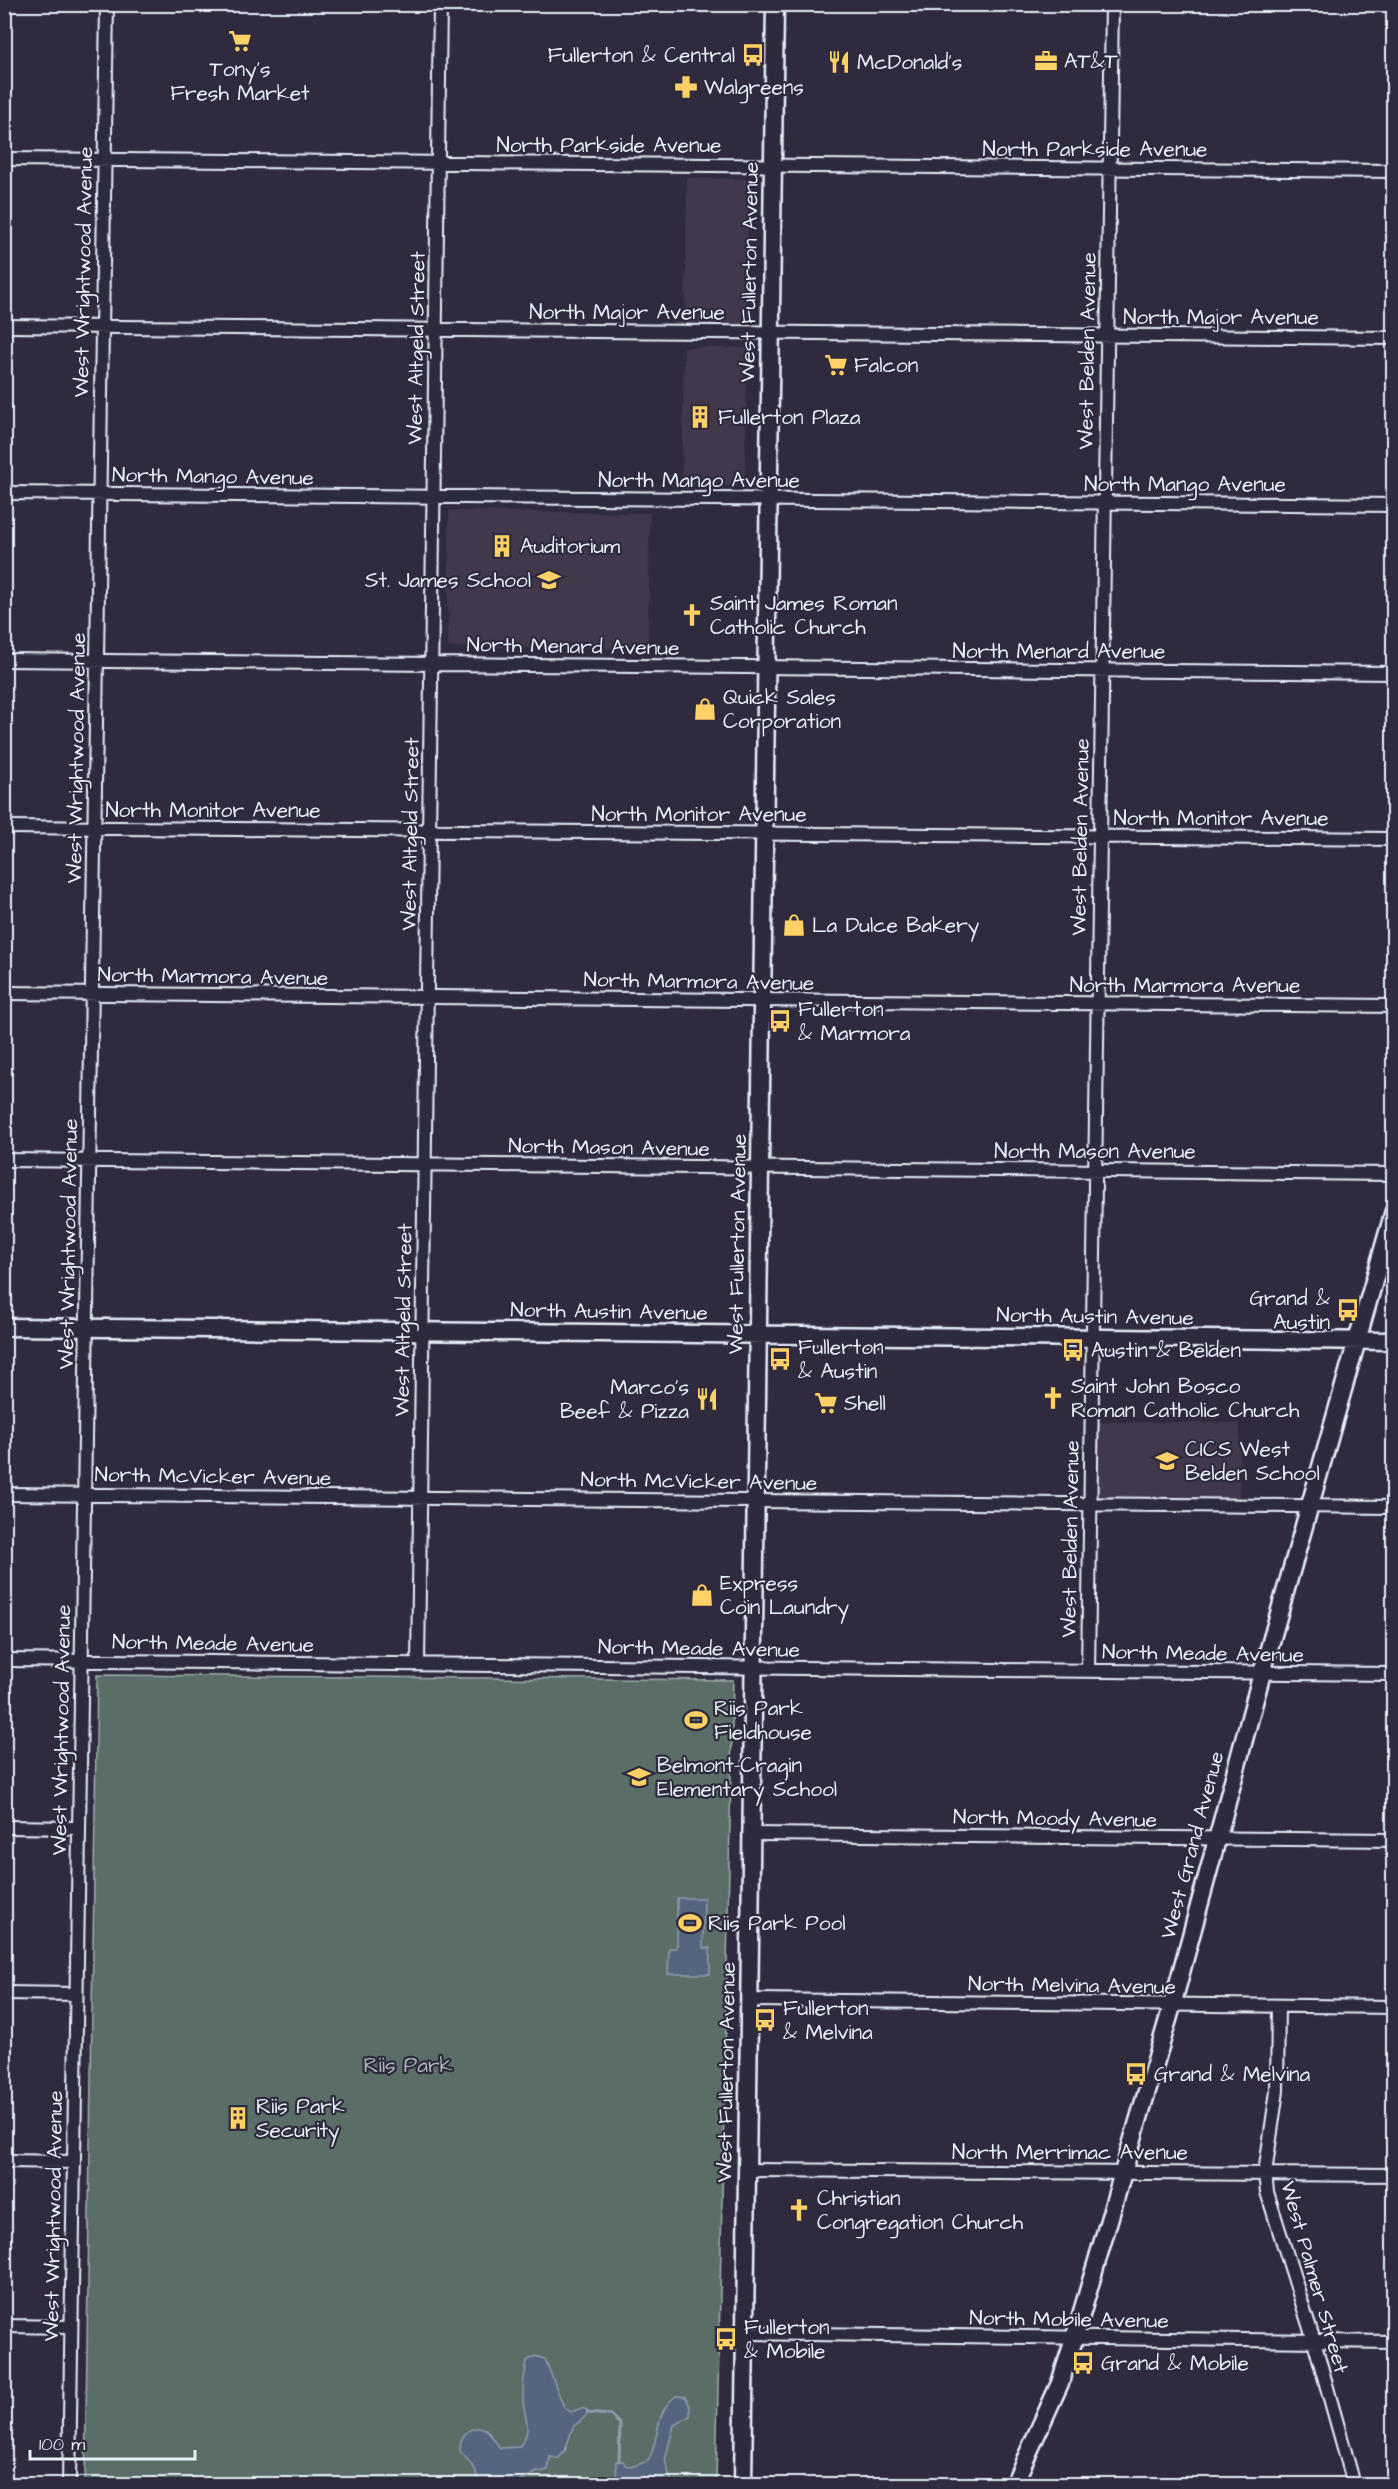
<svg xmlns="http://www.w3.org/2000/svg" width="1398" height="2489" font-family="'Architects Daughter',sans-serif">
<rect width="100%" height="100%" fill="#2f2a3d"/>
<filter id="ink" filterUnits="userSpaceOnUse"><feTurbulence type="fractalNoise" baseFrequency=".0167" numOctaves="2"/><feDisplacementMap in="SourceGraphic" scale="12" xChannelSelector="R" yChannelSelector="G"/><feConvolveMatrix kernelMatrix="1 2 1 2 8 2 1 2 1" color-interpolation-filters="sRGB"/></filter>
<g filter="url(#ink)">
<path fill="#43384c" d="M 687,178 L 748,179 L 747,325 L 685,324 Z
M 684,347 L 747,348 L 745,486 L 682,485 Z
M 449,511 L 650,513 L 648,649 L 448,647 Z
M 1096,1422 L 1240,1423 L 1239,1500 L 1095,1499 Z"/>
<path fill="#5a6d66" stroke="#a1afaf" stroke-width="1.5" d="M 97,1675 L 733,1680 L 716,2484 L 85,2484 Z"/>
<path fill="#54657f" stroke="#8f9daf" stroke-width="1.5" d="M 677,1898 L 704,1898 L 703,1948 L 710,1948 L 710,1974 L 668,1974 L 669,1948 L 677,1948 Z
M 535,2356 L 545,2359 L 564,2407 L 571,2412 L 582,2408 L 587,2410 L 587,2415 L 573,2427 L 565,2451 L 558,2459 L 550,2457 L 548,2470 L 535,2473 L 517,2484 L 479,2484 L 475,2469 L 460,2451 C 460,2434 469,2425 486,2429 L 500,2448 L 519,2447 C 534,2429 524,2419 523,2399 C 522,2386 525,2372 527,2361 Z
M 676,2396 L 686,2397 L 690,2407 L 690,2416 L 674,2425 L 665,2460 L 672,2484 L 617,2484 L 616,2461 L 623,2461 L 625,2465 L 631,2467 L 648,2461 C 660,2441 654,2411 676,2396 Z"/>
<g fill="none" stroke-linecap="round" stroke-linejoin="round">
<path stroke="#8f9daf" stroke-width="3" d="M 587,2413 L 610,2415 L 620,2424 L 619,2461"/>
<g stroke="#e8f1f8" stroke-width="16">
<path id="street" d="M 4,159 L 1394,171
M 4,326 L 1394,338
M 4,493 L 1394,505
M 4,660 L 1394,673
M 4,827 L 1394,839
M 4,993 L 1394,1006
M 4,1160 L 1394,1174
M 4,1494 L 1394,1507
M 4,1660 L 1394,1674
M 418,1664 L 440,4
M 1088,1671 L 1112,4
M 4,1827 L 79,1828
M 751,1834 L 1394,1840
M 4,1993 L 76,1994
M 749,2000 L 1394,2007
M 1278,2006 L 1277,2091 L 1265,2173 L 1267,2192 L 1314,2341 L 1354,2484
M 4,2161 L 74,2162
M 747,2170 L 1394,2175
M 4,2326 L 71,2327
M 745,2333 L 1394,2342
M 69,2484 L 107,4"/>
</g>
<g stroke="#e8f1f8" stroke-width="21">
<path id="secondary" d="M 4,1327 L 1394,1341
M 743,2484 L 775,4
M 1014,2484 L 1060,2383 L 1074,2339 L 1172,2006 L 1262,1673 L 1394,1211"/>
</g>
<use href="#street" stroke="#2f2a3d" stroke-width="12"/>
<use href="#secondary" stroke="#2f2a3d" stroke-width="16"/>
</g>
</g>
<defs>
<g id="supermarket-bare" transform="scale(1.8)"><path d="M-6-5.5h2.5l.6 2H6L4.5 2H-2.5L-4.4-4H-6ZM-1.5 3.2a1.3 1.3 0 1 0 .1 0ZM3 3.2a1.3 1.3 0 1 0 .1 0Z" fill="#ffd166" stroke="#2f2a3d" stroke-width="2.5" paint-order="stroke"/></g>
<g id="bus-bare" transform="scale(1.8)"><path d="M-5-6H5V4H4V6H2V4H-2V6H-4V4H-5ZM-3.5-4V0h7V-4ZM-3.5 1.2v1.5H-2V1.2ZM2 1.2v1.5H3.5V1.2Z" fill="#ffd166" stroke="#2f2a3d" stroke-width="2.5" paint-order="stroke"/></g>
<g id="office-bare" transform="scale(1.8)"><path d="M-6-3h4V-5.5h4V-3h4V5H-6ZM-1-4.5V-3h2v-1.5ZM-6 0V1H6V0Z" fill="#ffd166" stroke="#2f2a3d" stroke-width="2.5" paint-order="stroke"/></g>
<g id="restaurant-bare" transform="scale(1.8)"><path d="M-5-6h1v4h1v-4h1v4h1v-4h1v5L-1.5 .5V6h-2V.5L-5-1ZM5-6V6H3V1.5H1.5Q1.5-4 5-6Z" fill="#ffd166" stroke="#2f2a3d" stroke-width="2.5" paint-order="stroke"/></g>
<g id="pharmacy-bare" transform="scale(1.8)"><path d="M-2-6h4v4h4v4h-4v4h-4v-4h-4v-4h4Z" fill="#ffd166" stroke="#2f2a3d" stroke-width="2.5" paint-order="stroke"/></g>
<g id="building-bare" transform="scale(1.8)"><path d="M-4-6H4V6H1V3H-1V6H-4ZM-2.5-4.3h1.7v1.8h-1.7ZM.8-4.3h1.7v1.8H.8ZM-2.5-1h1.7V.8h-1.7ZM.8-1h1.7V.8H.8Z" fill="#ffd166" stroke="#2f2a3d" stroke-width="2.5" paint-order="stroke"/></g>
<g id="school-bare" transform="scale(1.8)"><path d="M0-5L7-2L0 1L-7-2ZM-4 1L0 2.5L4 1V4Q0 6-4 4Z" fill="#ffd166" stroke="#2f2a3d" stroke-width="2.5" paint-order="stroke"/></g>
<g id="church-bare" transform="scale(1.8)"><path d="M-1.2-6h2.4v3.5h3.3v2.4h-3.3V6h-2.4V-.1h-3.3v-2.4h3.3Z" fill="#ffd166" stroke="#2f2a3d" stroke-width="2.5" paint-order="stroke"/></g>
<g id="shop-bare" transform="scale(1.8)"><path d="M-5-2.5h2.3a2.7 3.5 0 0 1 5.4 0H5L5.5 6h-11ZM-1.5-2.5h3a1.5 2.3 0 0 0-3 0Z" fill="#ffd166" stroke="#2f2a3d" stroke-width="2.5" paint-order="stroke"/></g>
<g id="stadium-bare" transform="scale(1.8)"><path d="M0-5a6.5 5 0 1 0 0 10a6.5 5 0 1 0 0-10ZM-3.5-1.8h7v3.6h-7Z" fill="#ffd166" stroke="#2f2a3d" stroke-width="2.5" paint-order="stroke"/></g>
</defs>
<g fill-rule="evenodd">
<use href="#supermarket-bare" x="240" y="41"/>
<use href="#bus-bare" x="753" y="55"/>
<use href="#office-bare" x="1046" y="61"/>
<use href="#restaurant-bare" x="839" y="62"/>
<use href="#pharmacy-bare" x="686" y="87"/>
<use href="#supermarket-bare" x="836" y="365"/>
<use href="#building-bare" x="700" y="417"/>
<use href="#building-bare" x="502" y="546"/>
<use href="#school-bare" x="549" y="580"/>
<use href="#church-bare" x="692" y="615"/>
<use href="#shop-bare" x="705" y="709"/>
<use href="#shop-bare" x="794" y="925"/>
<use href="#bus-bare" x="780" y="1021"/>
<use href="#bus-bare" x="1348" y="1310"/>
<use href="#bus-bare" x="1073" y="1350"/>
<use href="#bus-bare" x="780" y="1359"/>
<use href="#church-bare" x="1053" y="1398"/>
<use href="#restaurant-bare" x="707" y="1399"/>
<use href="#supermarket-bare" x="826" y="1403"/>
<use href="#school-bare" x="1167" y="1461"/>
<use href="#shop-bare" x="702" y="1595"/>
<use href="#stadium-bare" x="696" y="1720"/>
<use href="#school-bare" x="639" y="1777"/>
<use href="#stadium-bare" x="690" y="1923"/>
<use href="#bus-bare" x="765" y="2020"/>
<use href="#bus-bare" x="1136" y="2074"/>
<use href="#building-bare" x="238" y="2118"/>
<use href="#church-bare" x="799" y="2210"/>
<use href="#bus-bare" x="726" y="2339"/>
<use href="#bus-bare" x="1083" y="2363"/>
</g>
<g text-anchor="middle" stroke-width="4.5" stroke-linejoin="round" paint-order="stroke">
<g font-size="21" fill="#e8f1f8" stroke="#2f2a3d" text-anchor="start">
<text x="735" y="62" text-anchor="end">Fullerton &amp; Central</text>
<text x="1064" y="68">AT&amp;T</text>
<text x="857" y="69">McDonald's</text>
<text x="240" y="76" text-anchor="middle">Tony's<tspan x="240" dy="24">Fresh Market</tspan></text>
<text x="704" y="94">Walgreens</text>
<text x="854" y="372">Falcon</text>
<text x="718" y="424">Fullerton Plaza</text>
<text x="520" y="553">Auditorium</text>
<text x="531" y="587" text-anchor="end">St. James School</text>
<text x="710" y="610">Saint James Roman<tspan x="710" dy="24">Catholic Church</tspan></text>
<text x="723" y="704">Quick Sales<tspan x="723" dy="24">Corporation</tspan></text>
<text x="812" y="932">La Dulce Bakery</text>
<text x="798" y="1016">Fullerton<tspan x="798" dy="24">&amp; Marmora</tspan></text>
<text x="1330" y="1305" text-anchor="end">Grand &amp;<tspan x="1330" dy="24">Austin</tspan></text>
<text x="798" y="1354">Fullerton<tspan x="798" dy="24">&amp; Austin</tspan></text>
<text x="1091" y="1357">Austin &amp; Belden</text>
<text x="1071" y="1393">Saint John Bosco<tspan x="1071" dy="24">Roman Catholic Church</tspan></text>
<text x="689" y="1394" text-anchor="end">Marco's<tspan x="689" dy="24">Beef &amp; Pizza</tspan></text>
<text x="844" y="1410">Shell</text>
<text x="1185" y="1456">CICS West<tspan x="1185" dy="24">Belden School</tspan></text>
<text x="720" y="1590">Express<tspan x="720" dy="24">Coin Laundry</tspan></text>
<text x="714" y="1715">Riis Park<tspan x="714" dy="24">Fieldhouse</tspan></text>
<text x="657" y="1772">Belmont-Cragin<tspan x="657" dy="24">Elementary School</tspan></text>
<text x="708" y="1930">Riis Park Pool</text>
<text x="783" y="2015">Fullerton<tspan x="783" dy="24">&amp; Melvina</tspan></text>
<text x="1154" y="2081">Grand &amp; Melvina</text>
<text x="256" y="2113">Riis Park<tspan x="256" dy="24">Security</tspan></text>
<text x="817" y="2205">Christian<tspan x="817" dy="24">Congregation Church</tspan></text>
<text x="744" y="2334">Fullerton<tspan x="744" dy="24">&amp; Mobile</tspan></text>
<text x="1101" y="2370">Grand &amp; Mobile</text>
</g>
<g font-size="21" fill="#e8f1f8" stroke="#2f2a3d">
<text x="609" y="152">North Parkside Avenue</text>
<text x="1095" y="156">North Parkside Avenue</text>
<text transform="translate(83 272) rotate(-89)" y="7">West Wrightwood Avenue</text>
<text transform="translate(749 272) rotate(-89)" y="7">West Fullerton Avenue</text>
<text x="627" y="319">North Major Avenue</text>
<text x="1221" y="324">North Major Avenue</text>
<text transform="translate(416 348) rotate(-89)" y="7">West Altgeld Street</text>
<text transform="translate(1087 351) rotate(-89)" y="7">West Belden Avenue</text>
<text transform="translate(213 476) rotate(1)" y="7">North Mango Avenue</text>
<text x="699" y="487">North Mango Avenue</text>
<text x="1185" y="491">North Mango Avenue</text>
<text transform="translate(573 646) rotate(1)" y="7">North Menard Avenue</text>
<text x="1059" y="658">North Menard Avenue</text>
<text transform="translate(76 758) rotate(-89)" y="7">West Wrightwood Avenue</text>
<text x="213" y="817">North Monitor Avenue</text>
<text x="699" y="821">North Monitor Avenue</text>
<text x="1221" y="825">North Monitor Avenue</text>
<text transform="translate(410 834) rotate(-89)" y="7">West Altgeld Street</text>
<text transform="translate(1080 837) rotate(-89)" y="7">West Belden Avenue</text>
<text transform="translate(213 976) rotate(1)" y="7">North Marmora Avenue</text>
<text transform="translate(699 981) rotate(1)" y="7">North Marmora Avenue</text>
<text x="1185" y="992">North Marmora Avenue</text>
<text transform="translate(609 1147) rotate(1)" y="7">North Mason Avenue</text>
<text x="1095" y="1158">North Mason Avenue</text>
<text transform="translate(68 1244) rotate(-89)" y="7">West Wrightwood Avenue</text>
<text transform="translate(737 1244) rotate(-89)" y="7">West Fullerton Avenue</text>
<text transform="translate(609 1311) rotate(1)" y="7">North Austin Avenue</text>
<text transform="translate(1095 1316) rotate(1)" y="7">North Austin Avenue</text>
<text transform="translate(403 1320) rotate(-89)" y="7">West Altgeld Street</text>
<text transform="translate(213 1476) rotate(1)" y="7">North McVicker Avenue</text>
<text transform="translate(699 1481) rotate(1)" y="7">North McVicker Avenue</text>
<text transform="translate(1070 1539) rotate(-89)" y="7">West Belden Avenue</text>
<text transform="translate(213 1643) rotate(1)" y="7">North Meade Avenue</text>
<text transform="translate(699 1648) rotate(1)" y="7">North Meade Avenue</text>
<text transform="translate(1203 1653) rotate(1)" y="7">North Meade Avenue</text>
<text transform="translate(61 1730) rotate(-89)" y="7">West Wrightwood Avenue</text>
<text transform="translate(1055 1818) rotate(1)" y="7">North Moody Avenue</text>
<text transform="translate(1192 1845) rotate(-75)" y="7">West Grand Avenue</text>
<text transform="translate(1072 1985) rotate(1)" y="7">North Melvina Avenue</text>
<text transform="translate(726 2072) rotate(-89)" y="7">West Fullerton Avenue</text>
<text x="1070" y="2159">North Merrimac Avenue</text>
<text transform="translate(53 2216) rotate(-89)" y="7">West Wrightwood Avenue</text>
<text transform="translate(1315 2277) rotate(74)" y="7">West Palmer Street</text>
<text transform="translate(1069 2319) rotate(1)" y="7">North Mobile Avenue</text>
</g>
<g font-size="21" fill="#a8b6b6" stroke="#2f2a3d">
<text x="408" y="2072">Riis Park</text>
</g>
</g>
<rect width="1398" height="2489" fill="none" stroke="#2f2a3d" stroke-width="24"/>
<rect x="12" y="12" width="1374" height="2465" fill="none" stroke="#e8f1f8" stroke-width="2" filter="url(#ink)"/>
<path d="M30 2450v9h165v-9" fill="none" stroke="#e8f1f8" stroke-width="3"/>
<text x="39" y="2450" font-size="18" fill="#e8f1f8" stroke="#2f2a3d" stroke-width="4.5" paint-order="stroke">100 m</text>
</svg>
